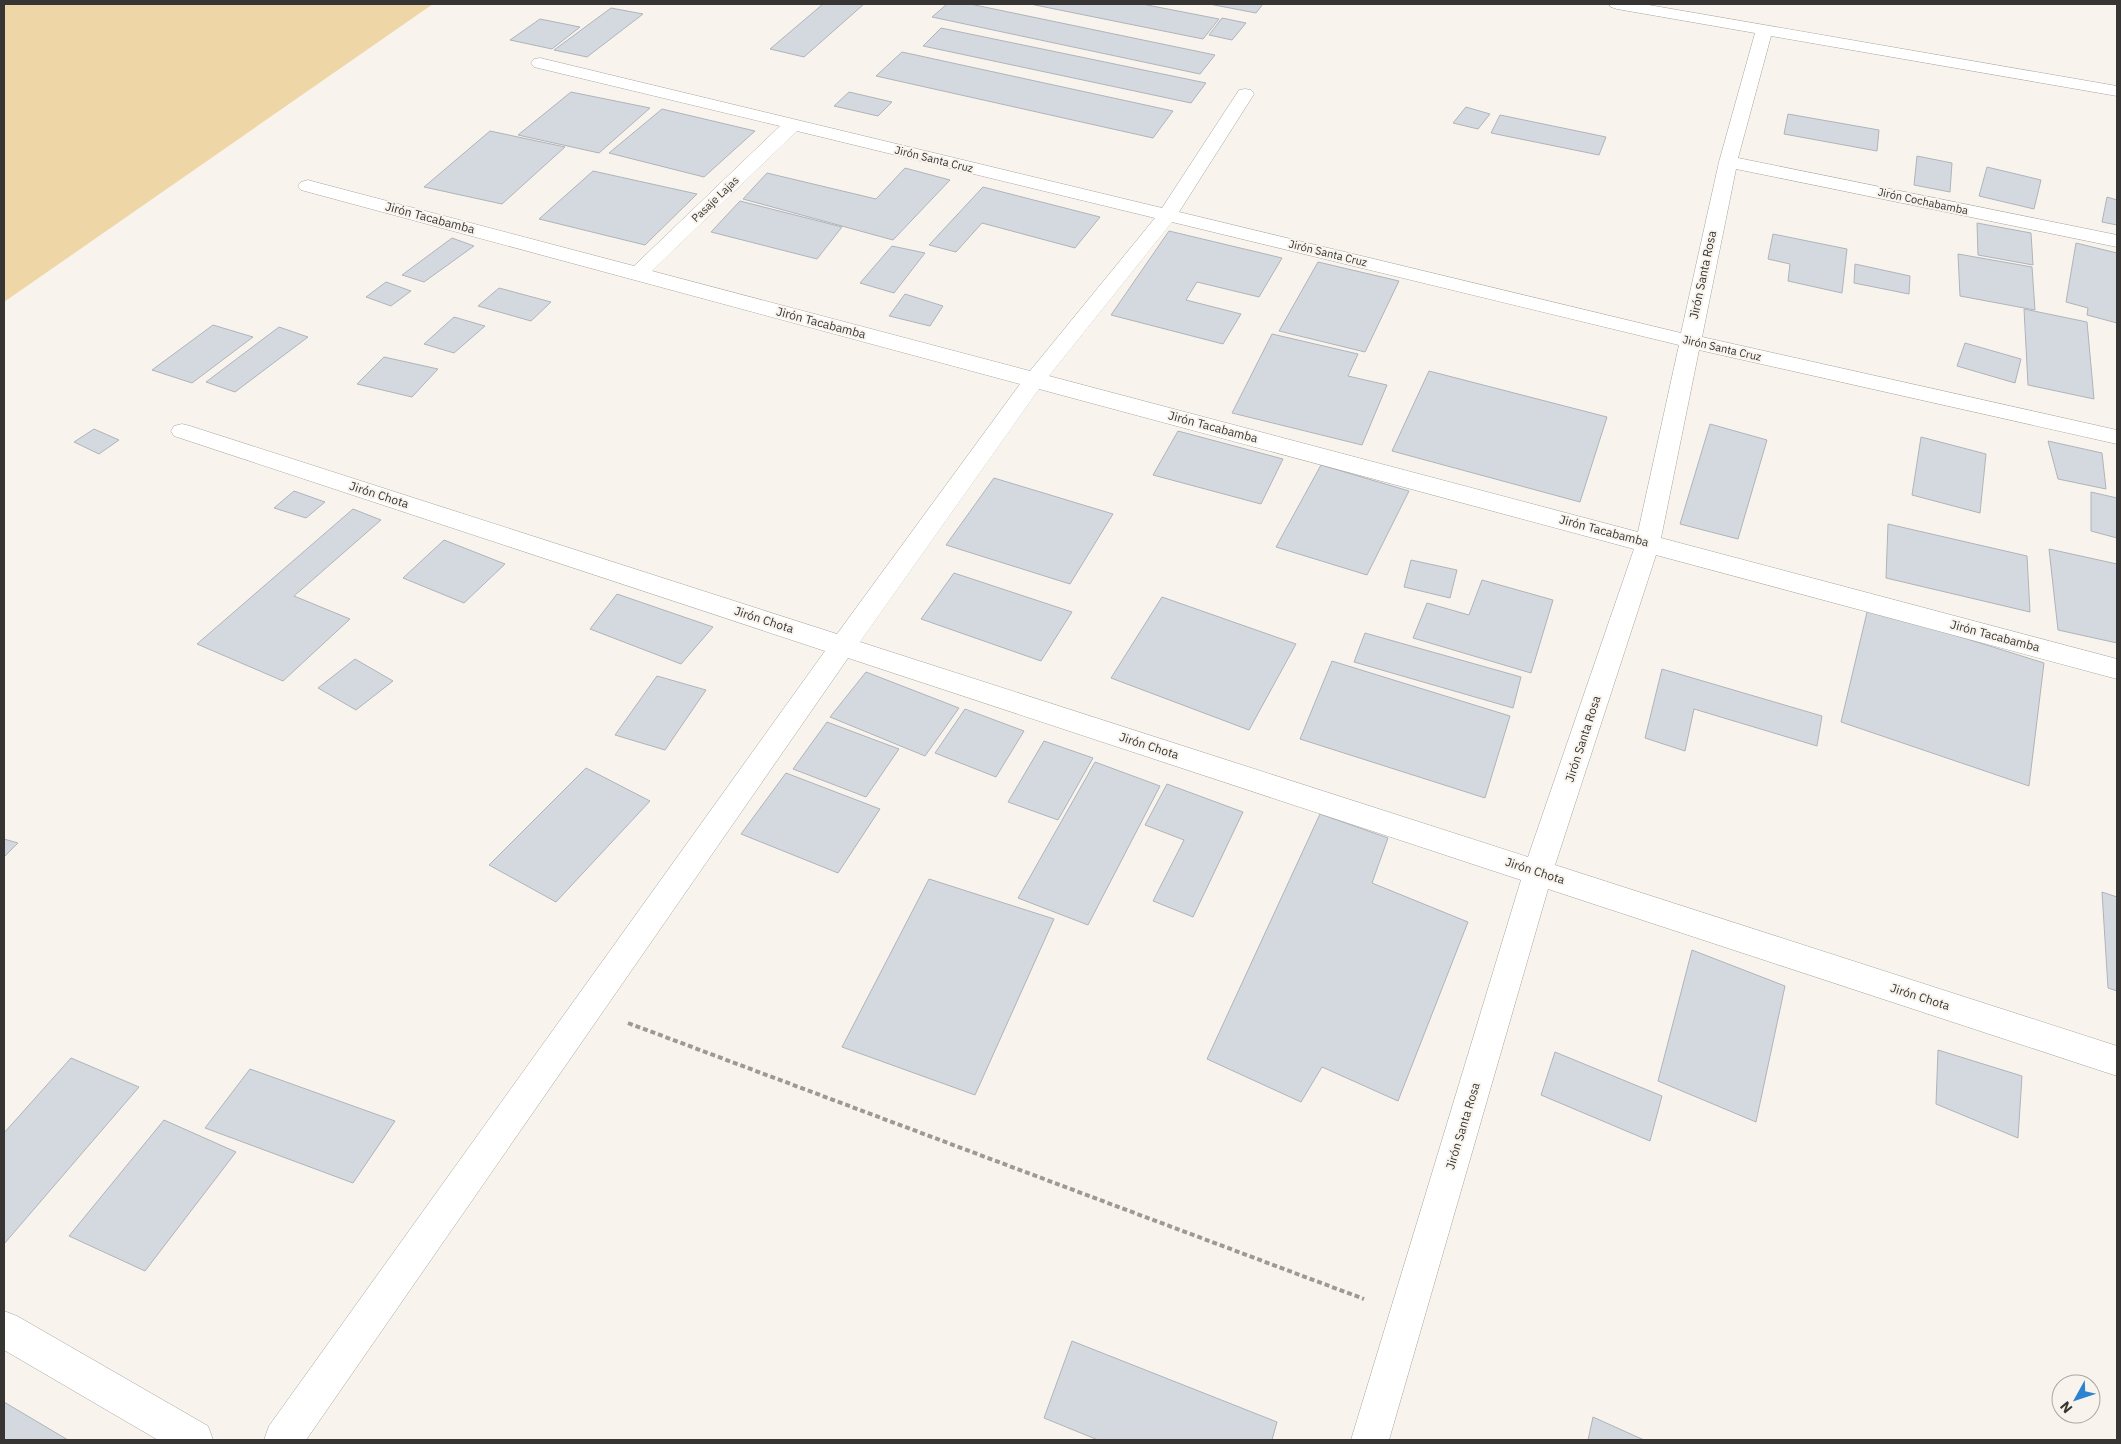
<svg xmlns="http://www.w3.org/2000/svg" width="2121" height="1444" font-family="'IBM Plex Sans',sans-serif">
<rect width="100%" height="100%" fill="#f8f4ed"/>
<path fill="#efd6a6" d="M 4,4 L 433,4 L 4,302 Z"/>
<path fill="#d3d9df" stroke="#afb4ba" d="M 823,4 L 864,4 L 804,57 L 770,49 Z
M 947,4 L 970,4 L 1215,55 L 1200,74 L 932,17 Z
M 1030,4 L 1142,4 L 1219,19 L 1203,39 Z
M 1209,4 L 1263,4 L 1256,13 Z
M 611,8 L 643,14 L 587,57 L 554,50 Z
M 1222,18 L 1246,23 L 1232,40 L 1209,35 Z
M 540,19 L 580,27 L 552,49 L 510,40 Z
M 941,28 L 1206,83 L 1191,103 L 923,46 Z
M 902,52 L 1173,111 L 1153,138 L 876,76 Z
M 571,92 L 650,108 L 599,153 L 518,135 Z
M 849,92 L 892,102 L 878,116 L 834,106 Z
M 1466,107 L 1490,114 L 1478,129 L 1453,123 Z
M 662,109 L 755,131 L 704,177 L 609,153 Z
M 1788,114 L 1879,130 L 1877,151 L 1784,134 Z
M 1500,115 L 1606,137 L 1599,155 L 1491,133 Z
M 490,131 L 565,147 L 502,204 L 424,187 Z
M 1917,156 L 1952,163 L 1950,192 L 1914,185 Z
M 1987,167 L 2041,180 L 2034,209 L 1979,196 Z
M 905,168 L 950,180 L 893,240 L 743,199 L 767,173 L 876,199 Z
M 593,171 L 697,194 L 645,245 L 539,219 Z
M 983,187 L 1100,217 L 1075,248 L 982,223 L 956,252 L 929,245 Z
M 2107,197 L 2117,200 L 2117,225 L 2102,222 Z
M 740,201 L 842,227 L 817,259 L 711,232 Z
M 1977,223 L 2031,233 L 2033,265 L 1978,255 Z
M 1169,231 L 1282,258 L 1259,297 L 1197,282 L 1186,300 L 1241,314 L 1223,344 L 1111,315 Z
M 1773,234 L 1847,249 L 1842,293 L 1788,281 L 1790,264 L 1768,259 Z
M 452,238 L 474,246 L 424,282 L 402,275 Z
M 2076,243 L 2117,253 L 2117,323 L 2087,315 L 2088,308 L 2066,302 Z
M 892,246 L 925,253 L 894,293 L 860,283 Z
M 1958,254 L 2032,267 L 2035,310 L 1960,296 Z
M 1318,262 L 1399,281 L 1365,352 L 1279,331 Z
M 1855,264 L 1910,276 L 1909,294 L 1854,283 Z
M 386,282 L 411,291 L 391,306 L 366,297 Z
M 499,288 L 551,302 L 531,321 L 478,306 Z
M 905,294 L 943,306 L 930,326 L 889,316 Z
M 2024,309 L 2087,322 L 2094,399 L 2028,385 Z
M 454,317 L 485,326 L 454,353 L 424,344 Z
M 213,325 L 253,337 L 192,383 L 152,370 Z
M 279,327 L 308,337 L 235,392 L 206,382 Z
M 1272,334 L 1358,354 L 1348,376 L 1387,385 L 1362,445 L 1232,413 Z
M 1965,343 L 2021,359 L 2015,383 L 1957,366 Z
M 384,357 L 438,369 L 412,397 L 357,384 Z
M 1429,371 L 1607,417 L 1580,502 L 1392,451 Z
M 1710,424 L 1767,440 L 1738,539 L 1680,524 Z
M 94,429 L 119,440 L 99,454 L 74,442 Z
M 1178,431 L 1283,459 L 1261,504 L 1153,475 Z
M 1921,437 L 1986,454 L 1980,513 L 1912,495 Z
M 2048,441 L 2102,453 L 2106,489 L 2058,479 Z
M 1321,465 L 1409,491 L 1367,575 L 1276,547 Z
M 994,478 L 1113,514 L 1070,584 L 946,545 Z
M 294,491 L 325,502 L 306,518 L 274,508 Z
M 2091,492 L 2117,498 L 2117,538 L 2091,531 Z
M 353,509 L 381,520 L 294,596 L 350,619 L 283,681 L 197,644 Z
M 1888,524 L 2027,556 L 2030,612 L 1886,578 Z
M 444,540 L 505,564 L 464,603 L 403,578 Z
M 2049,549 L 2117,564 L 2117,643 L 2058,630 Z
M 1411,560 L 1457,570 L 1450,598 L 1404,587 Z
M 954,573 L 1072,612 L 1041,661 L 921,619 Z
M 1482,580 L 1553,600 L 1531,673 L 1413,638 L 1427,603 L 1469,615 Z
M 617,594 L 713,627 L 681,664 L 590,629 Z
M 1162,597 L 1296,644 L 1249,730 L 1111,678 Z
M 1868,608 L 2044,663 L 2029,786 L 1841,722 Z
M 1365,633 L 1521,677 L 1513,708 L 1354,662 Z
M 355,659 L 393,681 L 356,710 L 318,688 Z
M 1332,661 L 1510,716 L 1485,798 L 1300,739 Z
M 1662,669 L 1822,716 L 1817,746 L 1694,709 L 1685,751 L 1645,738 Z
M 866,672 L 959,708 L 925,756 L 830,717 Z
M 657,676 L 706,690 L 665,750 L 615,735 Z
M 965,709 L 1024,731 L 996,777 L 935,753 Z
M 827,722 L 899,749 L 866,797 L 793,769 Z
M 1044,741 L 1093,758 L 1058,820 L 1008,802 Z
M 1095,762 L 1160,786 L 1088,925 L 1018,898 Z
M 586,768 L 650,801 L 556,902 L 489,865 Z
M 786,773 L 880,809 L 838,873 L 741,834 Z
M 1167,784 L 1243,812 L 1193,917 L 1153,901 L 1184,840 L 1145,825 Z
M 1320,814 L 1388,838 L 1372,883 L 1468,922 L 1398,1101 L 1322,1067 L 1301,1102 L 1207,1059 Z
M 4,839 L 18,843 L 4,857 Z
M 929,879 L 1054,919 L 975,1095 L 842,1047 Z
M 2102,892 L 2117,897 L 2117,991 L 2108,988 Z
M 1692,950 L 1785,986 L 1756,1122 L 1658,1081 Z
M 1938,1050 L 2022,1076 L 2018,1138 L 1936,1104 Z
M 1555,1052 L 1662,1096 L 1650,1141 L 1541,1095 Z
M 71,1058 L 139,1087 L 4,1244 L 4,1133 Z
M 250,1069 L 395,1121 L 353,1183 L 205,1128 Z
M 164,1120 L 236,1152 L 145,1271 L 69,1236 Z
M 1072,1341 L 1277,1422 L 1272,1440 L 1098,1440 L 1044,1418 Z
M 4,1402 L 68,1440 L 4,1440 Z
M 1593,1417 L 1644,1440 L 1588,1440 Z"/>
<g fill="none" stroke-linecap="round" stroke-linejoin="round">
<g stroke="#a8a59e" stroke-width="1">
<path id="minor" d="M 1609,4 L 1643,4 L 2117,86 L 2117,96 L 1771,36 L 1738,158 L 2117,235 L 2117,247 L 1736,169 L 1702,337 L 2117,430 L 2117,444 L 1699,350 L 1661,538 L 2117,659 L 2117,679 L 1656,555 L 1555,865 L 2117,1046 L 2117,1076 L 1548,889 L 1389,1440 L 1351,1440 L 1521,880 L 848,658 L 306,1440 L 264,1440 L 269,1426 L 825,651 L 174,436 L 171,431 L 174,426 L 182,424 L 190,426 L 837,634 L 1020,384 L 301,190 L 298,186 L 301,182 L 308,180 L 315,182 L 634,266 L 780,126 L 534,67 L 531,63 L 534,59 L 540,58 L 1162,208 L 1239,90 L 1245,89 L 1251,90 L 1254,94 L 1179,212 L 1681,333 L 1719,162 L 1755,33 L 1617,9 L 1611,7 ZM 797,131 L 1155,218 L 1030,371 L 652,271 ZM 1172,222 L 1679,345 L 1638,532 L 1049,376 ZM 1039,389 L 1634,549 L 1528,857 L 860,642 Z
M 4,1311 L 17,1316 L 208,1426 L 213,1440 L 158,1440 L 4,1350 Z"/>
</g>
<path stroke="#9d9a95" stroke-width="4" stroke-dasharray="5 3" stroke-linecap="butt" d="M 628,1023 L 1364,1299"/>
<use href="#minor" fill="#fff" fill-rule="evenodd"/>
</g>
<g text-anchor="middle" stroke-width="4" stroke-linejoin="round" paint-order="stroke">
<g font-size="11" fill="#373533" stroke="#f8f4ed">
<text transform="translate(934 159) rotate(14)" y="4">Jirón Santa Cruz</text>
<text transform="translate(715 199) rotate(-44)" y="4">Pasaje Lajas</text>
<text transform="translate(1923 201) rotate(12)" y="4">Jirón Cochabamba</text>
<text transform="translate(1328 253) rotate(14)" y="4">Jirón Santa Cruz</text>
<text transform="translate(1722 348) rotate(13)" y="4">Jirón Santa Cruz</text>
</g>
<g font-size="12" fill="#373533" stroke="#f8f4ed">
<text transform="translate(430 218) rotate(15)" y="4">Jirón Tacabamba</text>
<text transform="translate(1703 275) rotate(-78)" y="4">Jirón Santa Rosa</text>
<text transform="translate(821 323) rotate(15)" y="4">Jirón Tacabamba</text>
<text transform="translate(1213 427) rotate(15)" y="4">Jirón Tacabamba</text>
<text transform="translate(379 495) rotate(18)" y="4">Jirón Chota</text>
<text transform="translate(1604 531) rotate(15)" y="4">Jirón Tacabamba</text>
<text transform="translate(764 620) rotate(18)" y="4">Jirón Chota</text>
<text transform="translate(1995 636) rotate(15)" y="4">Jirón Tacabamba</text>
<text transform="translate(1583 739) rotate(-72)" y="4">Jirón Santa Rosa</text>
<text transform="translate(1149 746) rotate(18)" y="4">Jirón Chota</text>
<text transform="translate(1535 871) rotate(18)" y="4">Jirón Chota</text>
<text transform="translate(1920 997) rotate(18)" y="4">Jirón Chota</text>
<text transform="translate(1463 1126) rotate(-73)" y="4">Jirón Santa Rosa</text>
</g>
</g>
<rect width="2121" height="1444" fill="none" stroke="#373533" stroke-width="10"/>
<g transform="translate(2076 1399) rotate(230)"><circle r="24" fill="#f8f4ed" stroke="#aba8a3"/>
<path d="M0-4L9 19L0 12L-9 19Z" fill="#2c83d1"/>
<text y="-8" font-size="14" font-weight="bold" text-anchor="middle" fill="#373533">N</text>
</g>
</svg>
